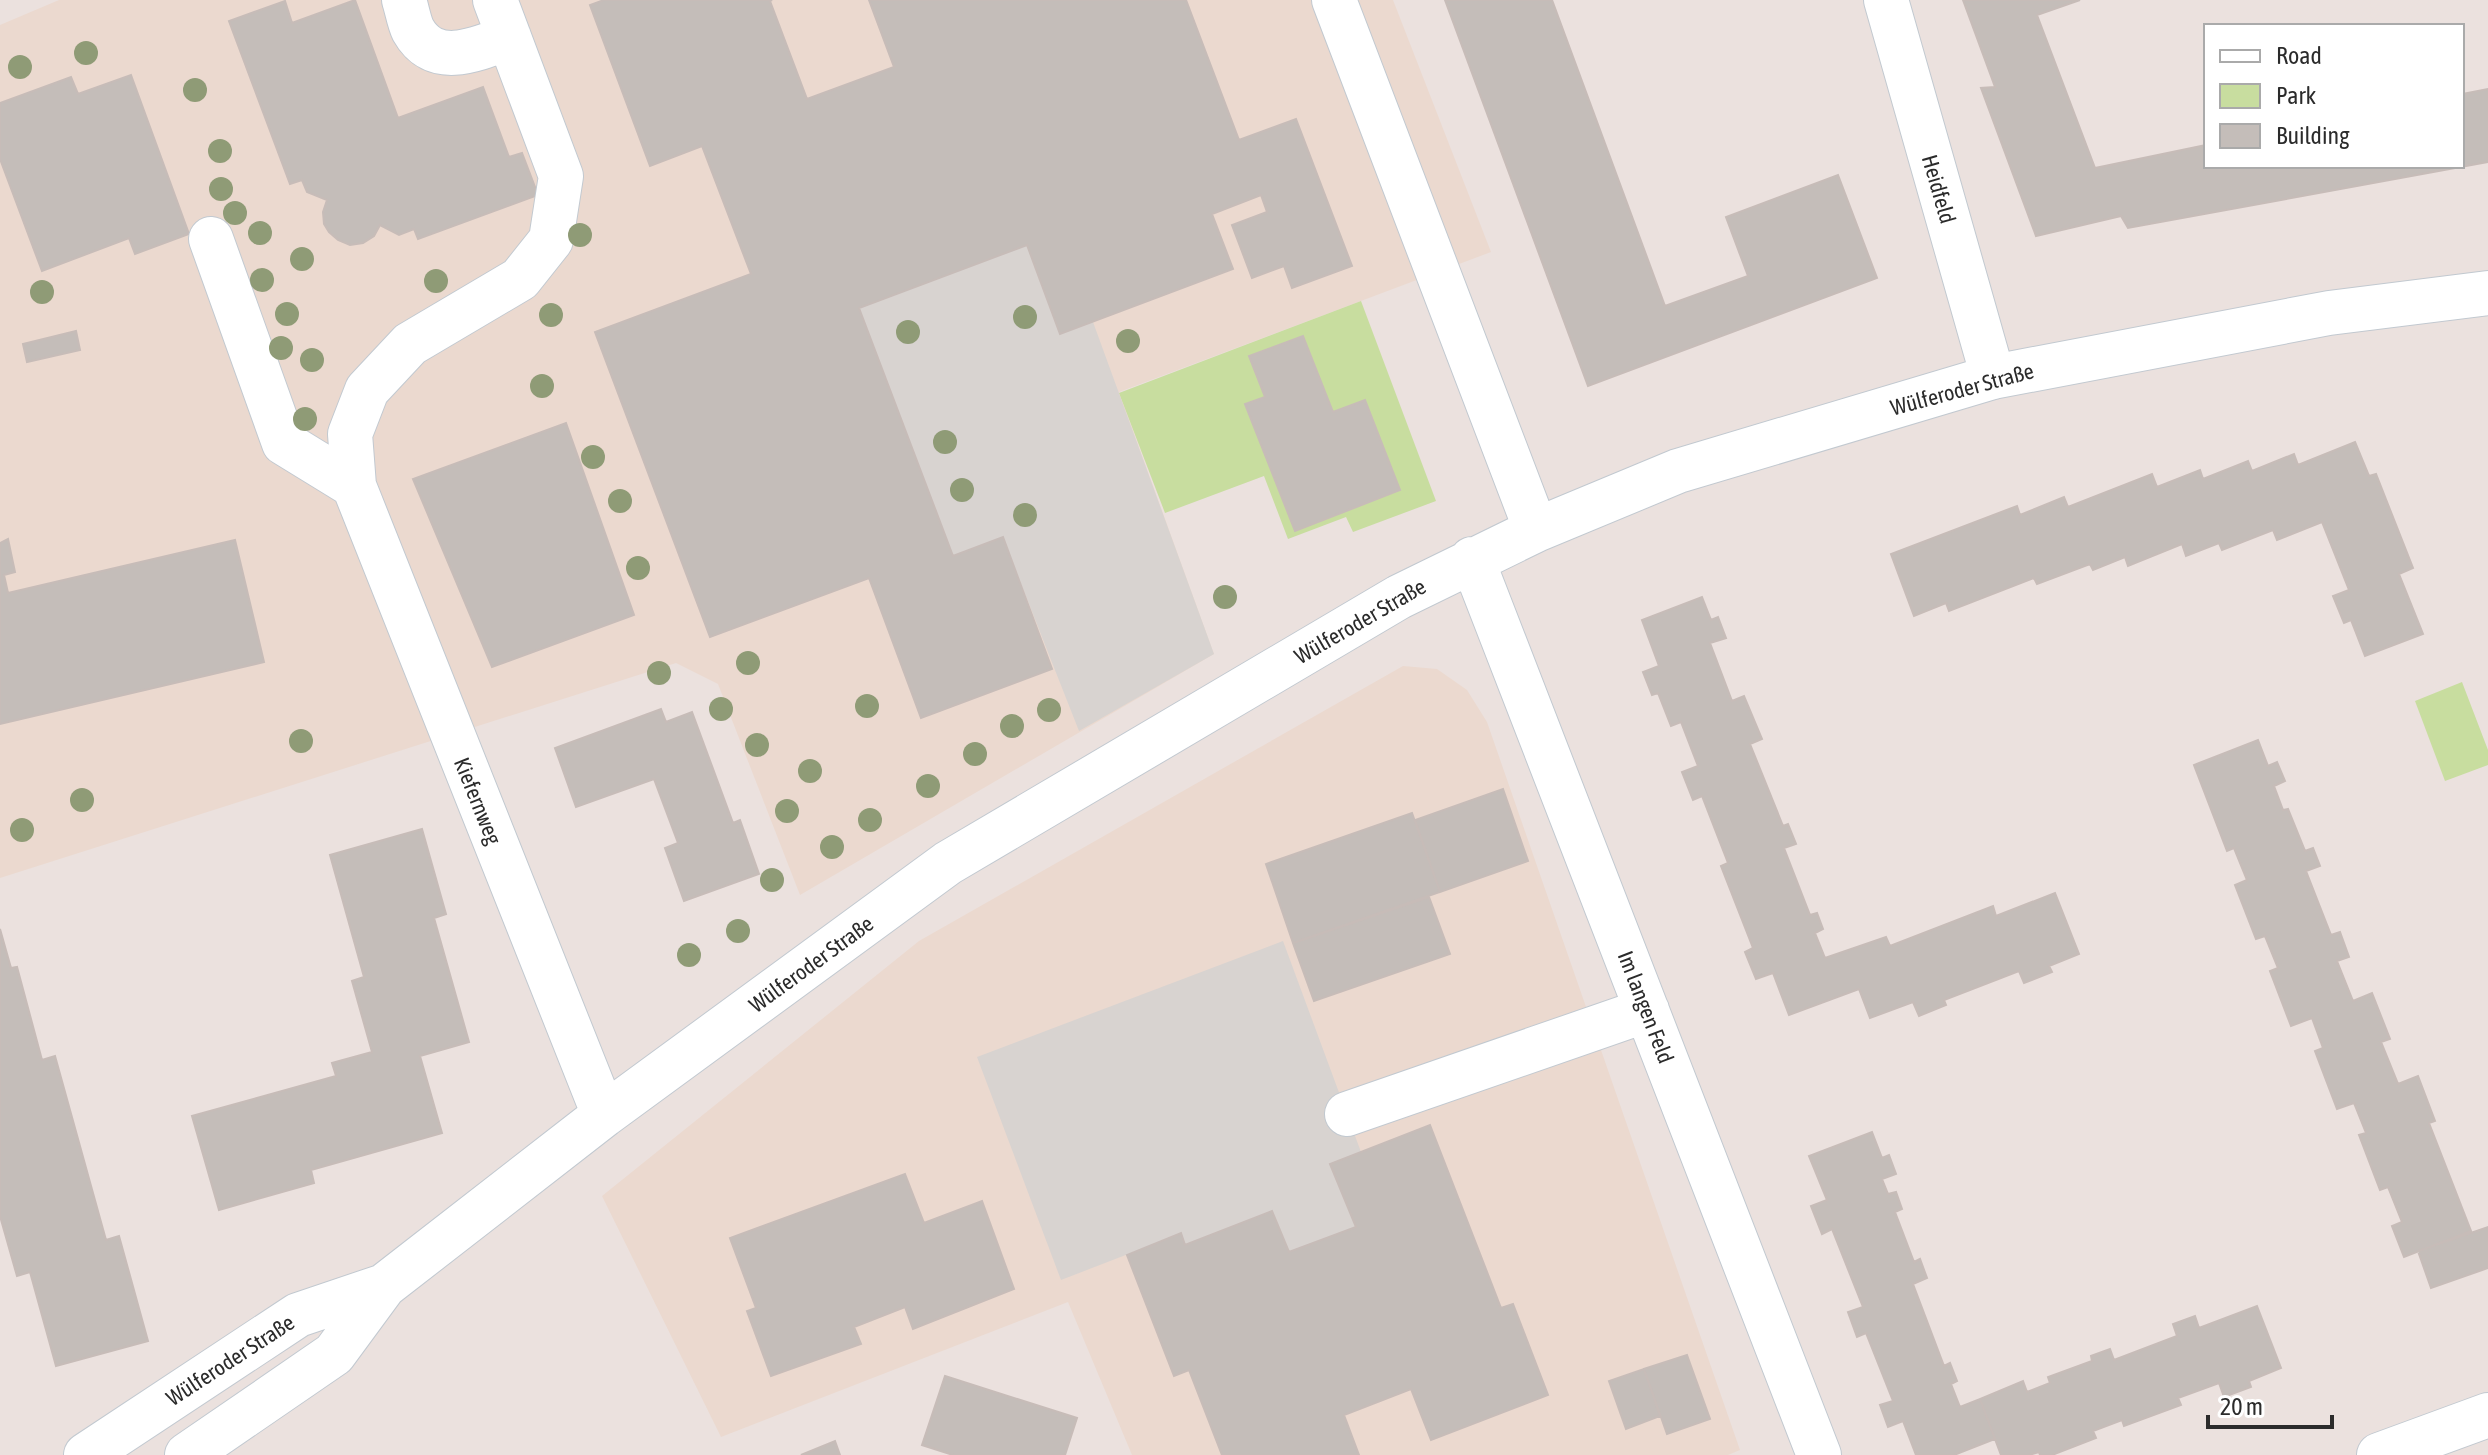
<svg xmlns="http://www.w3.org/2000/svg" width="2488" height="1455" font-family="'Asap Condensed',sans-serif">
<rect width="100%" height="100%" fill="#ebe1de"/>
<path fill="#ebd9cf" d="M 59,0 L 1393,0 L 1491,252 L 1119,392 L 1214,654 L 800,895 L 718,684 L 676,663 L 0,878 L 0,25 Z
M 1403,666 L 1437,669 L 1467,690 L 1487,722 L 1740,1450 L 1728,1455 L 1132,1455 L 1068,1302 L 721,1437 L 602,1196 L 919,941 Z"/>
<path fill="#c8dd9f" d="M 1361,301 L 1436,501 L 1353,532 L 1346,517 L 1288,539 L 1264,476 L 1165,513 L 1119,393 Z
M 2462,682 L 2488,750 L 2488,765 L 2445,781 L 2415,701 Z"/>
<path fill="#d8d3d0" d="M 1027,245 L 1060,334 L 1093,322 L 1214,654 L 1079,731 L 1003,538 L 953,556 L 859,308 Z
M 1283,941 L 1361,1152 L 1331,1164 L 1356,1227 L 1289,1252 L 1272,1211 L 1185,1245 L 1180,1234 L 1061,1280 L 977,1057 Z"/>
<path fill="#c4bdb9" stroke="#c7bcb8" stroke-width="2" d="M 355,0 L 398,118 L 483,87 L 509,157 L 522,153 L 538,195 L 418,239 L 414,229 L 399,235 L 380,225 L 374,236 L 363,243 L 350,245 L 338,240 L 329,232 L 324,224 L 323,212 L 327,200 L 307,192 L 302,180 L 290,184 L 229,21 L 285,1 L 292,23 Z
M 604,0 L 772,0 L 770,1 L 807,99 L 894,67 L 869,0 L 1186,0 L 1239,140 L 1296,119 L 1352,266 L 1292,288 L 1284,266 L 1252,278 L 1232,225 L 1267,212 L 1261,195 L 1212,214 L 1233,269 L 1060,334 L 1027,245 L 859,308 L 953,556 L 1003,537 L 1052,669 L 921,718 L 869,578 L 710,637 L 595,332 L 751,274 L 702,146 L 650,166 L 590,5 Z
M 1445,0 L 1552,0 L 1665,306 L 1748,276 L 1726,217 L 1838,175 L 1877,278 L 1588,386 Z
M 1963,0 L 2080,0 L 2037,15 L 2095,168 L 2206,145 L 2206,166 L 2462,166 L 2462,94 L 2488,89 L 2488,162 L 2128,228 L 2121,216 L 2036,236 L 1981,88 L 1995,87 Z
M 131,75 L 189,234 L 135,254 L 129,238 L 42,271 L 0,159 L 0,103 L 71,77 L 78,94 Z
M 76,331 L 80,350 L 27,362 L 23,344 Z
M 1303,336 L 1333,412 L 1365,400 L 1400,490 L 1295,531 L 1245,404 L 1265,397 L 1249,356 Z
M 566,423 L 634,615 L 492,667 L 413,479 Z
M 2355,442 L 2369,476 L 2376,474 L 2413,568 L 2399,574 L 2423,634 L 2365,656 L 2351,620 L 2344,623 L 2333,596 L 2349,590 L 2322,522 L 2277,540 L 2273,530 L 2222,550 L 2219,543 L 2186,556 L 2182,544 L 2128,566 L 2125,557 L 2093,570 L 2090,564 L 2037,584 L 2034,578 L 1949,611 L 1946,603 L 1914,616 L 1891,554 L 2017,506 L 2020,515 L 2064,497 L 2068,507 L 2152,474 L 2157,487 L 2200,470 L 2203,479 L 2248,461 L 2252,471 L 2294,454 L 2298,465 Z
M 8,539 L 15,572 L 4,575 L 8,593 L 235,540 L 264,662 L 0,724 L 0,543 Z
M 1702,597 L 1711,620 L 1718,617 L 1726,638 L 1710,643 L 1732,701 L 1744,696 L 1762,739 L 1750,744 L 1783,826 L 1788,824 L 1796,844 L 1784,848 L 1810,915 L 1817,913 L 1823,929 L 1815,933 L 1825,958 L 1886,937 L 1890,946 L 1993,906 L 1996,916 L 2055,893 L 2079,954 L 2049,966 L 2052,972 L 2024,983 L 2019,971 L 1944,1000 L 1946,1005 L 1919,1016 L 1913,1002 L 1870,1018 L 1859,989 L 1789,1015 L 1773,973 L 1756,979 L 1745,952 L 1753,948 L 1721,866 L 1728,863 L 1702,796 L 1693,800 L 1682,772 L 1698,766 L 1681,722 L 1671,726 L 1658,693 L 1652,695 L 1643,672 L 1659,666 L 1642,620 Z
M 661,709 L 666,722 L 692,712 L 733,823 L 740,820 L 759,874 L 684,901 L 665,848 L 678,843 L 654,779 L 576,807 L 555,748 Z
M 2258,740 L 2268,766 L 2277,762 L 2285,781 L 2274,786 L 2283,810 L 2288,809 L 2305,851 L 2313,848 L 2320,866 L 2306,871 L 2331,935 L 2340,932 L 2349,957 L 2337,961 L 2353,1001 L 2372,993 L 2390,1039 L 2381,1042 L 2398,1084 L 2418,1076 L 2435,1121 L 2429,1123 L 2471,1231 L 2404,1257 L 2392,1226 L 2402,1222 L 2388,1187 L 2380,1190 L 2359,1135 L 2366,1133 L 2354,1103 L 2337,1109 L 2315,1051 L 2323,1048 L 2312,1018 L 2291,1026 L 2270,971 L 2278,968 L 2265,936 L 2256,939 L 2235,885 L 2247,880 L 2234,848 L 2227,851 L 2194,765 Z
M 1503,789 L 1528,861 L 1440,892 L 1415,820 Z
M 1412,813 L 1440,892 L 1293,943 L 1266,864 Z
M 422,829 L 446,914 L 434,918 L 469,1042 L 420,1056 L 442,1133 L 311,1170 L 314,1183 L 219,1210 L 192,1116 L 336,1076 L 332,1063 L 372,1052 L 352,981 L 364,977 L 330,855 Z
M 1429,897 L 1450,954 L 1314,1001 L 1293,943 Z
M 0,929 L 11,968 L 17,967 L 42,1060 L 55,1056 L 106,1240 L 119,1236 L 148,1341 L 56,1366 L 30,1272 L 17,1276 L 0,1216 Z
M 1430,1125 L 1501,1308 L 1513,1304 L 1548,1395 L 1431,1440 L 1411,1389 L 1344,1415 L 1359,1455 L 1222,1455 L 1189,1370 L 1174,1376 L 1127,1255 L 1181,1233 L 1185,1245 L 1272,1211 L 1289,1252 L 1356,1227 L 1330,1164 Z
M 1872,1132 L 1882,1158 L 1889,1155 L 1896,1174 L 1882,1179 L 1888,1194 L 1896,1192 L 1902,1209 L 1895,1212 L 1914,1262 L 1920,1259 L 1927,1278 L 1913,1284 L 1944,1366 L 1950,1363 L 1957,1381 L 1951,1384 L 1960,1407 L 1980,1399 L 1995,1439 L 1954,1455 L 1916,1455 L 1903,1421 L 1888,1427 L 1880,1405 L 1893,1401 L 1866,1333 L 1857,1337 L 1848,1312 L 1863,1307 L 1832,1229 L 1822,1234 L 1811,1206 L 1827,1200 L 1809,1156 Z
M 905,1174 L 924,1223 L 982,1201 L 1014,1289 L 913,1329 L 905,1307 L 854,1327 L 861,1344 L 771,1376 L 747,1311 L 756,1308 L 730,1238 Z
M 2488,1227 L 2488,1268 L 2431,1288 L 2418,1251 Z
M 2257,1306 L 2281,1368 L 2249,1381 L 2251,1387 L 2224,1397 L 2219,1383 L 2178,1398 L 2181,1405 L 2124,1426 L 2122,1420 L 2093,1431 L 2096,1438 L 2052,1455 L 2040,1455 L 2039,1452 L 2029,1455 L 2001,1455 L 1980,1399 L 2023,1381 L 2027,1392 L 2050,1383 L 2048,1377 L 2092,1361 L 2091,1356 L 2110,1349 L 2114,1360 L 2177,1336 L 2173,1324 L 2195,1316 L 2199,1328 Z
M 1687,1355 L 1710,1419 L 1667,1434 L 1644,1369 Z
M 1644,1369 L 1660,1416 L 1626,1429 L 1609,1381 Z
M 945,1376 L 1077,1418 L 1065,1455 L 953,1455 L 922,1445 Z
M 835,1441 L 840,1455 L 801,1455 Z"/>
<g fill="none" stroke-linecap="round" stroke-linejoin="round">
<g stroke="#c2c9d0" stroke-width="46">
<path id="minor" d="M 404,0 C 407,9 409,22 413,30 C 435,69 478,49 509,37
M 495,0 L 561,176 L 551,240 L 520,279 L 410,344 L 367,390 L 350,434 L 354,486 L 604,1115
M 1334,0 L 1536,530
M 1886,0 L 1993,377
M 211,239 L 284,443 L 354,486
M 1472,559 L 1819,1455
M 1347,1114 L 1647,1010
M 86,1455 L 298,1315 L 384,1286
M 187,1455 L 334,1354 L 384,1286 L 604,1115 L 948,863 L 1399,597 L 1536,530 L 1678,471 L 1993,377 L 2329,313 L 2488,293
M 2379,1455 L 2488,1415"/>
</g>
<use href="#minor" stroke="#fff" stroke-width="44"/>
</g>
<g fill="#8f9b76">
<circle cx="86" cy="53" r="12"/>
<circle cx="20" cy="67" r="12"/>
<circle cx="195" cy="90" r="12"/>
<circle cx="220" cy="151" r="12"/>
<circle cx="221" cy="189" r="12"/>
<circle cx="235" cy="213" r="12"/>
<circle cx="260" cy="233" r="12"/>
<circle cx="580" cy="235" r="12"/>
<circle cx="302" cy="259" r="12"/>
<circle cx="262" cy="280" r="12"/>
<circle cx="436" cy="281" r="12"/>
<circle cx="42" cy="292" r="12"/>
<circle cx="287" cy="314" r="12"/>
<circle cx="551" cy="315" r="12"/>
<circle cx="1025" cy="317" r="12"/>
<circle cx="908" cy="332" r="12"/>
<circle cx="1128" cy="341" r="12"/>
<circle cx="281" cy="348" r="12"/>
<circle cx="312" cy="360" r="12"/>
<circle cx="542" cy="386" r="12"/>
<circle cx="305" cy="419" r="12"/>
<circle cx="945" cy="442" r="12"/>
<circle cx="593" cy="457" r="12"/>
<circle cx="962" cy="490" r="12"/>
<circle cx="620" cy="501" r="12"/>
<circle cx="1025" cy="515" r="12"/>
<circle cx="638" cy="568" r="12"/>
<circle cx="1225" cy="597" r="12"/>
<circle cx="748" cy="663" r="12"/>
<circle cx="659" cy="673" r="12"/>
<circle cx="867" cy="706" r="12"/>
<circle cx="721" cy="709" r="12"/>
<circle cx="1049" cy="710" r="12"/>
<circle cx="1012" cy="726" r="12"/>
<circle cx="301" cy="741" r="12"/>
<circle cx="757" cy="745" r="12"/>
<circle cx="975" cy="754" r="12"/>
<circle cx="810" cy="771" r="12"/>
<circle cx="928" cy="786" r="12"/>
<circle cx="82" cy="800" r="12"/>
<circle cx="787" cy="811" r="12"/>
<circle cx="870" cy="820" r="12"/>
<circle cx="22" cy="830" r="12"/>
<circle cx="832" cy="847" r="12"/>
<circle cx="772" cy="880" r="12"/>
<circle cx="738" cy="931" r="12"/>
<circle cx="689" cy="955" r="12"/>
</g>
<g text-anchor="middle" stroke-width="6" stroke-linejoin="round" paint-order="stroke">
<g font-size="22" fill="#2b2b2b" stroke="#fff">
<text transform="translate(1939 189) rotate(74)" y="8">Heidfeld</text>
<text transform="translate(1962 389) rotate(-15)" y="8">Wülferoder Straße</text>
<text transform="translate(1360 621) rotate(-30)" y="8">Wülferoder Straße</text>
<text transform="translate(478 801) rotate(68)" y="8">Kiefernweg</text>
<text transform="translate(811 964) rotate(-36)" y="8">Wülferoder Straße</text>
<text transform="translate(1646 1007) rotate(69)" y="8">Im langen Feld</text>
<text transform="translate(230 1360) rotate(-33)" y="8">Wülferoder Straße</text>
</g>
</g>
<rect x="2204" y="24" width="260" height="144" fill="#ffffff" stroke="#aaaaaa" stroke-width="2"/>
<rect x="2220" y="50" width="40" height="12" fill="#ffffff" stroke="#aaaaaa" stroke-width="2"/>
<text x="2276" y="64" font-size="24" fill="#2b2b2b">Road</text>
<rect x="2220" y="84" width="40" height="24" fill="#c8dd9f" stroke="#aaaaaa" stroke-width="2"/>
<text x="2276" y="104" font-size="24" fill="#2b2b2b">Park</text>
<rect x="2220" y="124" width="40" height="24" fill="#c4bdb9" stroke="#aaaaaa" stroke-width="2"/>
<text x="2276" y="144" font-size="24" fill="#2b2b2b">Building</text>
<path d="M2208 1415v12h124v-12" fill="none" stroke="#2b2b2b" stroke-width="4"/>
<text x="2220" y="1415" font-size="24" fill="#2b2b2b" stroke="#ffffff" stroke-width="6" paint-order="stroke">20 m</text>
</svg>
